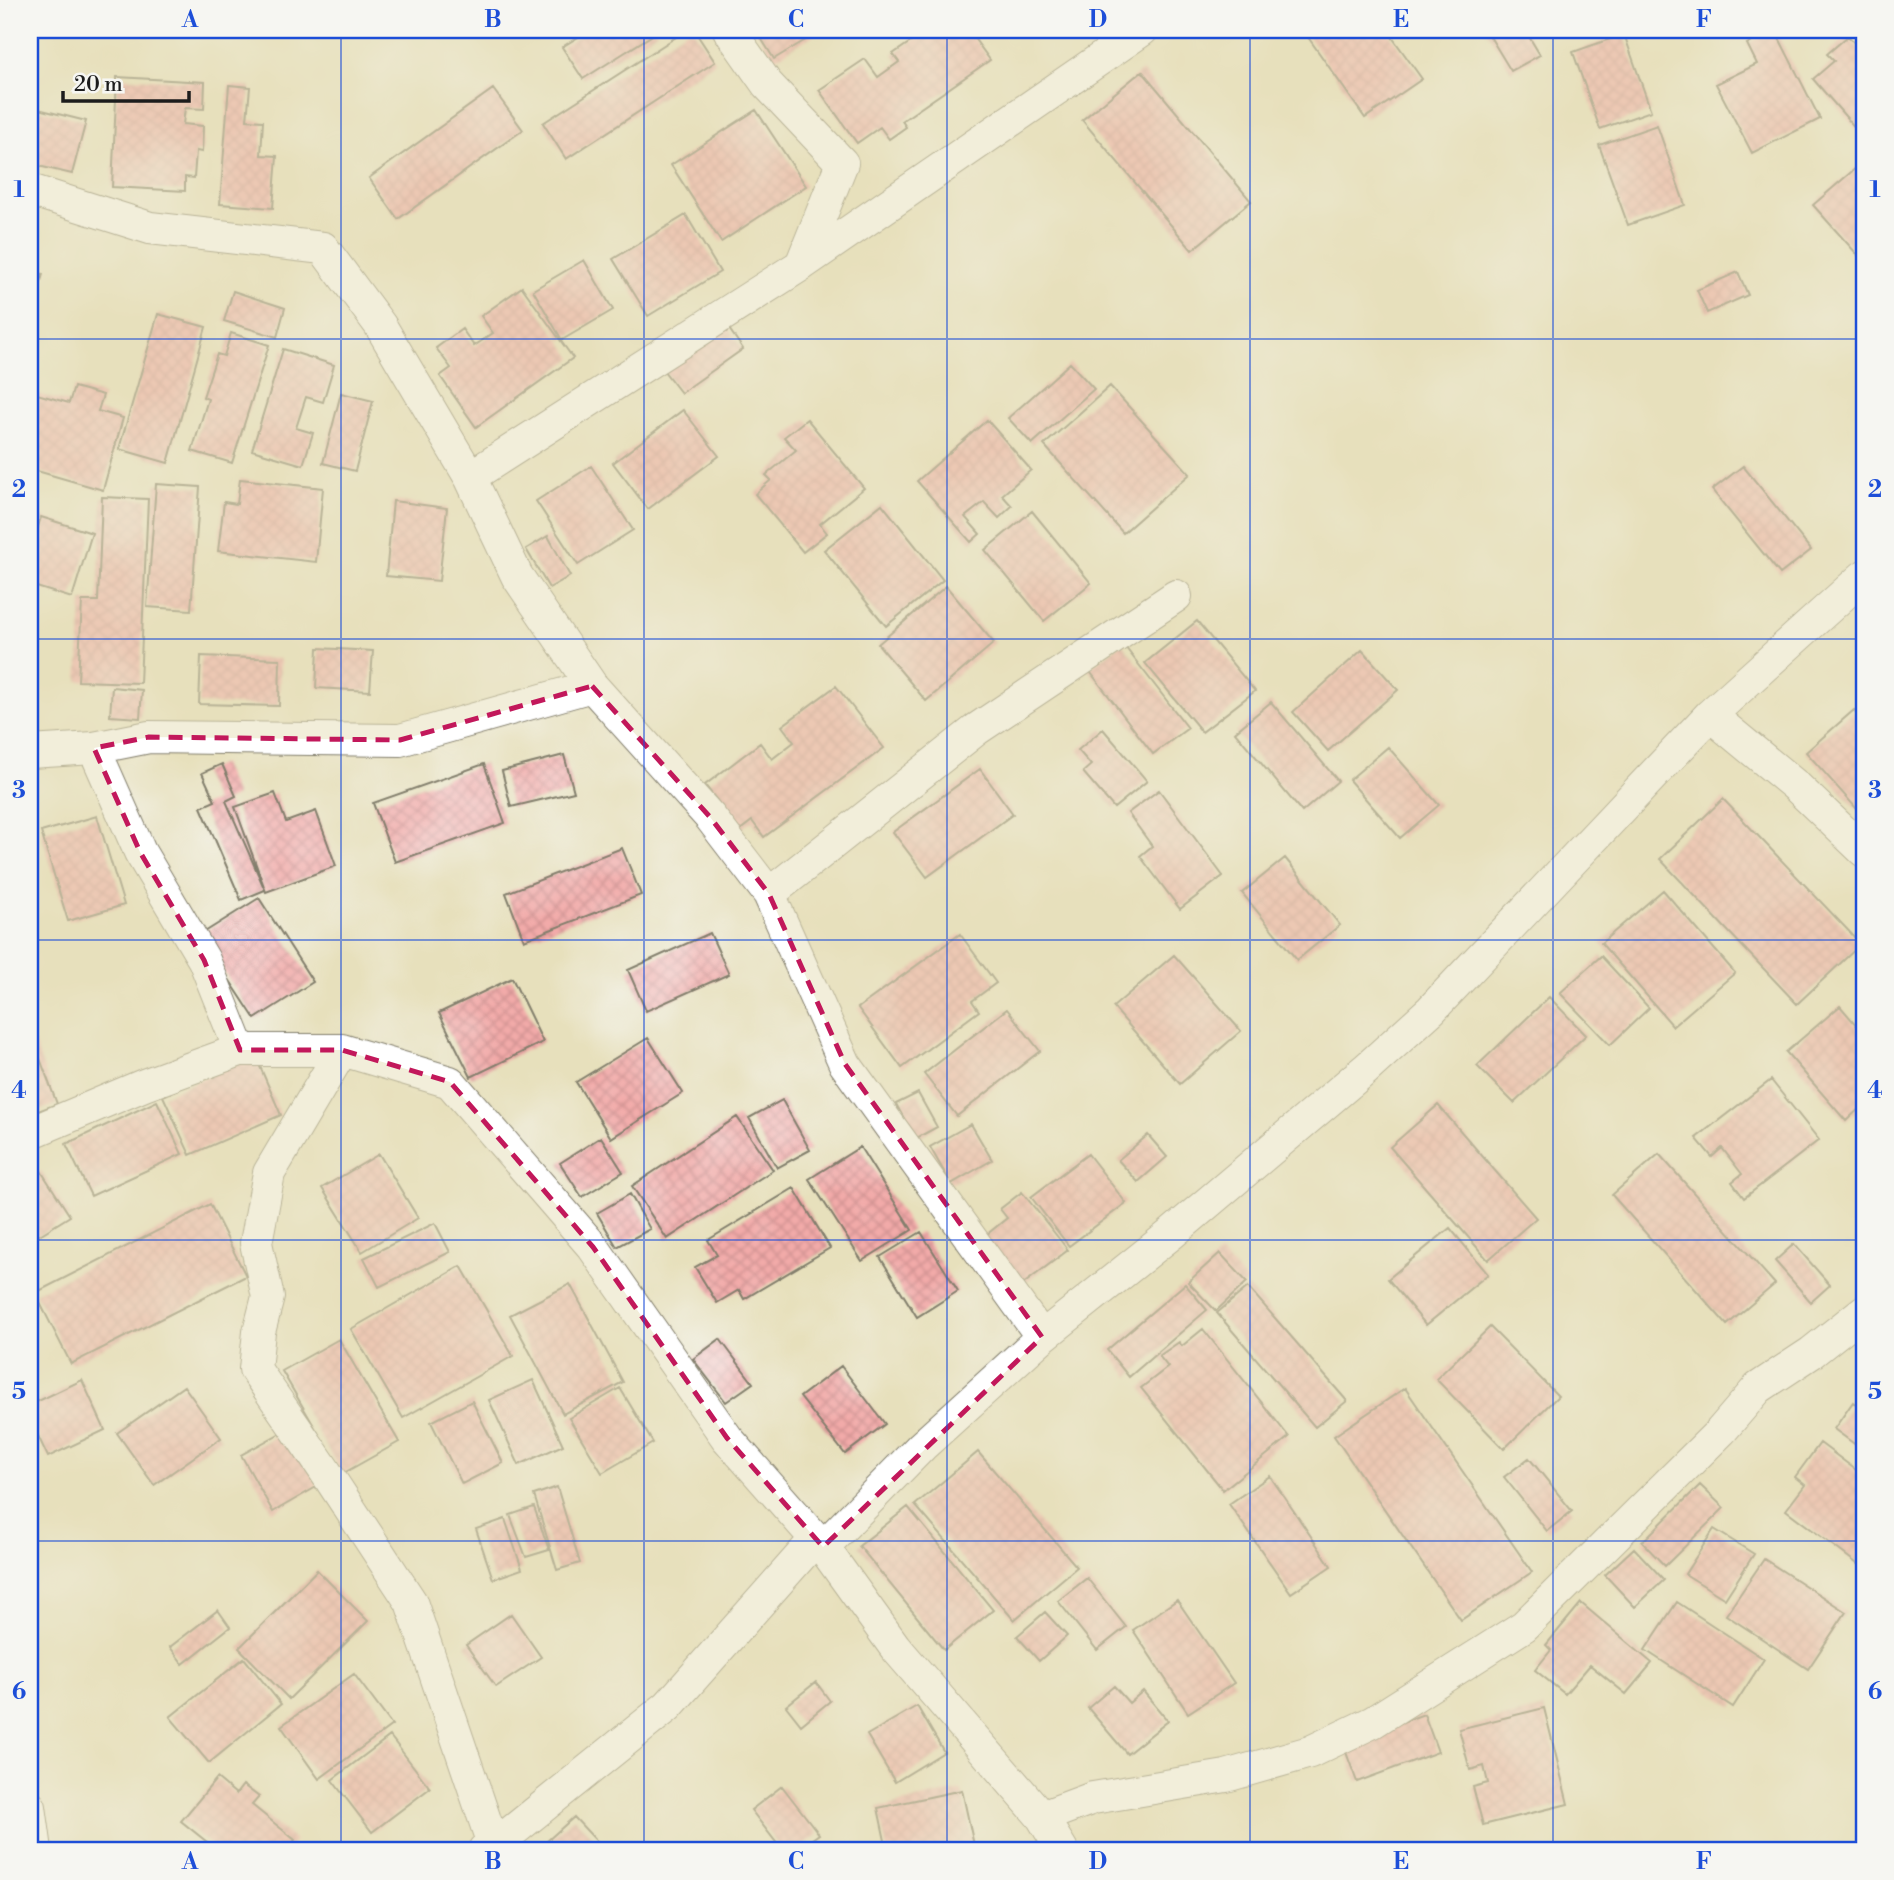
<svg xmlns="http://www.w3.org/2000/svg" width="1894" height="1880" font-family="'Libre Bodoni',serif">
<defs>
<pattern id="building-cross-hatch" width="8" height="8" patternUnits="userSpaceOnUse" patternTransform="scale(1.75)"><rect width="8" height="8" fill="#f2aaa9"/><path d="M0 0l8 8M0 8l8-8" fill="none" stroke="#cf9291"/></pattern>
</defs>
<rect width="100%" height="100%" fill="#f6f6f2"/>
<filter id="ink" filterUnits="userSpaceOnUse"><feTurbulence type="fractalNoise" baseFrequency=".0143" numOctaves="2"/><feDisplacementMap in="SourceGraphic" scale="14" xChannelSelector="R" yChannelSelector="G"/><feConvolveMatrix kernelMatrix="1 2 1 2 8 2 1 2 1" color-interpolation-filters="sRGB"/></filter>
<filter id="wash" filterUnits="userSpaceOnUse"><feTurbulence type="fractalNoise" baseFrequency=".00686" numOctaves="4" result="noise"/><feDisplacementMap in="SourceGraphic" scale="28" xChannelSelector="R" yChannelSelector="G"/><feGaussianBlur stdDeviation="1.57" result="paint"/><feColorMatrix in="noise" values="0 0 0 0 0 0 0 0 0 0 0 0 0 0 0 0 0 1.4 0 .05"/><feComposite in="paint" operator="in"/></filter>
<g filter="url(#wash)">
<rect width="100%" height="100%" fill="#e7e0bc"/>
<g id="blocks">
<path fill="url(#building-cross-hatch)" d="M 590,30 L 655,30 L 657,32 L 583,79 L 562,47 Z
M 687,30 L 694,30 L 715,62 L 566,159 L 543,123 Z
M 756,30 L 822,30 L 774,59 Z
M 928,30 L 968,30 L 990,60 L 902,121 L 906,127 L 889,139 L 880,127 L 857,143 L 819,90 L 865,59 L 878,77 L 899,62 L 893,54 Z
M 1303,30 L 1387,30 L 1422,79 L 1365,118 Z
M 1486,30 L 1525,30 L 1540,55 L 1511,71 Z
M 1775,30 L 1820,119 L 1752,153 L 1716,84 L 1757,64 L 1747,44 Z
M 1624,34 L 1651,111 L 1600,129 L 1573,52 Z
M 1848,36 L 1859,48 L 1864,44 L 1864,126 L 1858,131 L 1813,79 L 1834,61 L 1827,54 Z
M 1142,71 L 1251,201 L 1192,250 L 1082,120 Z
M 117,77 L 205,82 L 204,109 L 185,108 L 183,124 L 203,126 L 202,152 L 196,151 L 194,178 L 185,177 L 185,191 L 112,187 Z
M 229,85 L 250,87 L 247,120 L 263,121 L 261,155 L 277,156 L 273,208 L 220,204 Z
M 493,89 L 523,130 L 398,219 L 369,178 Z
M 30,107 L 86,121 L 72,174 L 30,164 Z
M 756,110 L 806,186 L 721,242 L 671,165 Z
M 1657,125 L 1685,205 L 1628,225 L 1599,145 Z
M 1864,161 L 1864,262 L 1813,205 Z
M 686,215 L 720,272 L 648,316 L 613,259 Z
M 584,260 L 613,310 L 562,340 L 533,290 Z
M 30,271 L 43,274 L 31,320 L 30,320 Z
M 1738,272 L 1748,295 L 1707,313 L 1697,290 Z
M 522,287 L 573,358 L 476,427 L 440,376 L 451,368 L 436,348 L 462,329 L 474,346 L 493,333 L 481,316 Z
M 233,291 L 285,308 L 277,337 L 224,321 Z
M 158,314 L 206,327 L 168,463 L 119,449 Z
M 727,326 L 743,349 L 681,393 L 664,371 Z
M 231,333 L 269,345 L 232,463 L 192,451 L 208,399 L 203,397 L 217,354 L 224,356 Z
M 283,349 L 334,365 L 323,402 L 306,397 L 296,428 L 313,433 L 303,465 L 252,450 Z
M 1070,363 L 1094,389 L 1032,444 L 1008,418 Z
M 1110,386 L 1190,474 L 1123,533 L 1044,445 Z
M 74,387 L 103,395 L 98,411 L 123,418 L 103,490 L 30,469 L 30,392 L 69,403 Z
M 341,393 L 373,401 L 355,471 L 323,463 Z
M 683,410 L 719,456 L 648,509 L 613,463 Z
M 807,419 L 864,488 L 820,524 L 827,533 L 803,552 L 755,494 L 771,480 L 766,475 L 796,450 L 784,437 Z
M 987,420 L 1031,470 L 1002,495 L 1012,506 L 999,518 L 984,502 L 965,517 L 980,534 L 971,542 L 917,481 Z
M 591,466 L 633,530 L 578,565 L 536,501 Z
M 1743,466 L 1811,550 L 1780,574 L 1712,490 Z
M 240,479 L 323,488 L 316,562 L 218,551 L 224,502 L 237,504 Z
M 156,484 L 200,487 L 191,610 L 147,607 Z
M 102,497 L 148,499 L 140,683 L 78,681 L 82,601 L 98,601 Z
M 393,501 L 447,508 L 439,581 L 386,576 Z
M 882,504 L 943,580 L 886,626 L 824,550 Z
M 1032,511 L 1091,583 L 1044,621 L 985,550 Z
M 41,517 L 92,533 L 72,598 L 30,585 L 30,553 Z
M 548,536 L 570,576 L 549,588 L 526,549 Z
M 946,586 L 994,643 L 926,701 L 878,644 Z
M 1197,621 L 1255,691 L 1202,732 L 1145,663 Z
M 1122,643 L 1188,728 L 1153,754 L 1088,669 Z
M 318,648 L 373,651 L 370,691 L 316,688 Z
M 1362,650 L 1398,690 L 1328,751 L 1293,712 Z
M 201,656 L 280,659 L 279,706 L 199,704 Z
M 836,686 L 884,748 L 764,837 L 752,821 L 740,830 L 705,785 L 760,743 L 772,759 L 794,742 L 782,726 Z
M 112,687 L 142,690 L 140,718 L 110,716 Z
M 1271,702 L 1338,781 L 1302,812 L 1235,732 Z
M 1854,710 L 1864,722 L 1864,817 L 1806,752 Z
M 1103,729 L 1147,781 L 1114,808 L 1083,772 L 1091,765 L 1078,750 Z
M 1388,747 L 1439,805 L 1400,838 L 1349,780 Z
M 564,755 L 574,792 L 511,807 L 502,771 Z
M 222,764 L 236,796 L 226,801 L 265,890 L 241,900 L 201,807 L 215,801 L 202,773 Z
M 484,764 L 505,823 L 395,862 L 373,803 Z
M 980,769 L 1013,814 L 927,877 L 893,832 Z
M 1159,790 L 1223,876 L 1180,909 L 1140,856 L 1152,846 L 1128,813 Z
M 275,793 L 286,822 L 316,811 L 336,866 L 266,892 L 235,807 Z
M 1723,799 L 1861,944 L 1797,1004 L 1660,859 Z
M 97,816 L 124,905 L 68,921 L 41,832 Z
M 622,848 L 641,895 L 524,940 L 506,893 Z
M 1285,858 L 1340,925 L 1297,960 L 1242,893 Z
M 1663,890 L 1735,973 L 1673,1026 L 1601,943 Z
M 259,898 L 313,982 L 255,1019 L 200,935 Z
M 710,933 L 729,974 L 646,1011 L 628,970 Z
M 960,934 L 996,983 L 972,1001 L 979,1011 L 902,1068 L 858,1008 Z
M 1174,955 L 1241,1031 L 1180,1084 L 1113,1007 Z
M 1601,956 L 1649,1008 L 1610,1045 L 1560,993 Z
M 512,978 L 543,1042 L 471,1077 L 439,1013 Z
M 1549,997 L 1586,1035 L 1514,1103 L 1477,1066 Z
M 1840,1006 L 1864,1034 L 1864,1104 L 1846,1121 L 1786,1052 Z
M 1007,1009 L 1040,1051 L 957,1116 L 924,1074 Z
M 30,1032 L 57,1104 L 30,1114 Z
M 648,1038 L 683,1093 L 611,1138 L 576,1082 Z
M 255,1055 L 281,1115 L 190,1155 L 163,1096 Z
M 1771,1080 L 1819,1140 L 1744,1198 L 1732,1182 L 1742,1174 L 1722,1148 L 1712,1157 L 1696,1138 Z
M 918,1093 L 937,1127 L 915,1139 L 896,1104 Z
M 782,1100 L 810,1150 L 777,1168 L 749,1118 Z
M 157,1101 L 182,1154 L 91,1196 L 66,1144 Z
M 1438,1105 L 1536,1218 L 1488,1260 L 1390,1147 Z
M 737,1117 L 773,1170 L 667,1239 L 632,1186 Z
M 971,1124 L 992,1160 L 951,1184 L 930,1147 Z
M 1148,1135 L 1167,1157 L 1138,1182 L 1118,1160 Z
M 601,1137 L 623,1172 L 582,1197 L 560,1163 Z
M 860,1147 L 912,1230 L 862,1261 L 809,1179 Z
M 379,1154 L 418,1218 L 362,1252 L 322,1188 Z
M 1088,1154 L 1126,1203 L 1069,1246 L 1031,1197 Z
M 1659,1154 L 1775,1284 L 1727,1325 L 1612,1195 Z
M 41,1171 L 70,1216 L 30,1241 L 30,1178 Z
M 794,1188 L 830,1248 L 744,1299 L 739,1290 L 717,1303 L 695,1267 L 717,1255 L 708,1240 Z
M 1022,1192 L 1068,1250 L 1018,1288 L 980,1240 L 1007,1218 L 1000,1209 Z
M 630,1194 L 650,1229 L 617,1247 L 597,1213 Z
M 210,1204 L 246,1276 L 71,1364 L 35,1293 Z
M 435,1223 L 450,1252 L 379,1287 L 364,1258 Z
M 1450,1228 L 1488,1274 L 1426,1325 L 1388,1279 Z
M 921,1232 L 958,1291 L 917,1317 L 880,1257 Z
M 1794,1244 L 1830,1285 L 1811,1302 L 1775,1261 Z
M 1220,1253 L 1247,1282 L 1216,1311 L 1188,1282 Z
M 461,1266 L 513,1356 L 403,1418 L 351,1329 Z
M 570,1284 L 623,1382 L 563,1414 L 510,1315 Z
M 1185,1284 L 1207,1310 L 1129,1377 L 1107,1350 Z
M 1248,1287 L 1347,1401 L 1315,1427 L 1217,1313 Z
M 1490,1327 L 1558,1396 L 1504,1449 L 1436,1379 Z
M 1203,1329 L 1289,1437 L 1223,1490 L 1141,1388 L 1168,1367 L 1159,1356 L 1179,1342 L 1182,1346 Z
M 339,1339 L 399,1442 L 342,1474 L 282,1371 Z
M 720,1339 L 753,1383 L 726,1402 L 693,1359 Z
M 841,1366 L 885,1424 L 845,1454 L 800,1397 Z
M 82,1380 L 105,1430 L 48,1457 L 30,1419 L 30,1405 Z
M 533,1380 L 563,1445 L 519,1465 L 489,1400 Z
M 184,1386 L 221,1438 L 154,1485 L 117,1433 Z
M 620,1388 L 653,1443 L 602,1473 L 569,1418 Z
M 1405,1388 L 1532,1572 L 1461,1620 L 1334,1436 Z
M 472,1401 L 503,1463 L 462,1484 L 431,1422 Z
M 1853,1402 L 1864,1410 L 1864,1451 L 1834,1429 Z
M 286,1430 L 318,1486 L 273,1512 L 241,1455 Z
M 1820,1443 L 1864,1476 L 1864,1569 L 1786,1510 L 1805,1485 L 1795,1477 Z
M 978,1452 L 1077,1567 L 1014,1620 L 915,1505 Z
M 1529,1458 L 1572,1511 L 1547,1531 L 1504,1477 Z
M 1270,1476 L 1331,1566 L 1291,1593 L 1229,1504 Z
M 1700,1485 L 1724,1508 L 1665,1566 L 1642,1542 Z
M 557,1487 L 580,1563 L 557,1570 L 534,1495 Z
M 534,1507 L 549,1550 L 526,1557 L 510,1515 Z
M 908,1507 L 993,1610 L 944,1650 L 859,1546 Z
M 505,1519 L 522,1569 L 493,1579 L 476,1529 Z
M 1714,1529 L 1754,1554 L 1725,1599 L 1685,1574 Z
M 1634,1548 L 1664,1580 L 1635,1607 L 1605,1575 Z
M 1764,1559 L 1846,1612 L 1808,1669 L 1726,1615 Z
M 317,1570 L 368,1621 L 289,1699 L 239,1648 Z
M 1087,1578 L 1126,1627 L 1097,1650 L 1058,1601 Z
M 1177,1600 L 1234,1683 L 1188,1713 L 1133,1630 Z
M 1677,1602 L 1764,1659 L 1733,1707 L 1645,1650 Z
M 1581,1603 L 1652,1663 L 1626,1694 L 1590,1665 L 1565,1694 L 1535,1670 L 1551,1650 L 1546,1645 Z
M 218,1610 L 230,1627 L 183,1664 L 170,1647 Z
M 1045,1612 L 1067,1636 L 1039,1661 L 1017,1636 Z
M 511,1614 L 541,1657 L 496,1687 L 466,1645 Z
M 244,1658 L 281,1704 L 209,1763 L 170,1717 Z
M 354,1674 L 392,1725 L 319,1779 L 281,1726 Z
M 816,1682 L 830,1701 L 801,1725 L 786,1706 Z
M 1114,1686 L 1129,1703 L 1143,1691 L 1168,1721 L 1127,1754 L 1088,1708 Z
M 917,1706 L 944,1752 L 895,1782 L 867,1735 Z
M 1544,1708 L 1568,1804 L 1483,1825 L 1473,1787 L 1488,1783 L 1484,1766 L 1470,1770 L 1459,1729 Z
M 1424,1714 L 1438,1752 L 1357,1782 L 1343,1744 Z
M 390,1736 L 430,1788 L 372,1832 L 332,1780 Z
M 217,1778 L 236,1794 L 243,1785 L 259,1797 L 252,1805 L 295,1840 L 287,1850 L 217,1850 L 181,1821 Z
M 782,1786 L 819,1834 L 797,1850 L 782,1850 L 751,1810 Z
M 962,1790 L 975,1850 L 887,1850 L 878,1808 Z
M 574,1817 L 605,1850 L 537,1850 Z"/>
</g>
</g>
<g filter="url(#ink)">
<use href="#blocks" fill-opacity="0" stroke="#827e6c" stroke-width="2"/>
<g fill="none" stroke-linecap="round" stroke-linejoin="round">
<g stroke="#827e6c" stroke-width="34">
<path id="minor" d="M 729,30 L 767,84 L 842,163 L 801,265
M 30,190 L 150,228 L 323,248 L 380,325 L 470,477 L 517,576 L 592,686 L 710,817 L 769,894 L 845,1064 L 1042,1337
M 470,477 L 801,265 L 1142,30
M 1710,715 L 1796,786 L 1864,851
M 94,748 L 140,852 L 204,960 L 240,1050
M 30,752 L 94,748 L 149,737 L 400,740 L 592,686
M 769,894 L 977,729 L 1176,596
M 342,1050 L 269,1173 L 256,1243 L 268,1297 L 259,1332 L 255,1369 L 323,1468 L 411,1602 L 495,1850
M 30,1133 L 144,1085 L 240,1050 L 342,1050 L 450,1082 L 593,1247 L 727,1438 L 823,1547 L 895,1647 L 1042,1817 L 1062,1850
M 823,1547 L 922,1446 L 1042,1337 L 1171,1234 L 1366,1069 L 1431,1010 L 1710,715 L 1864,576
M 30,1807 L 36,1850
M 1042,1817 L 1093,1798 L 1226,1776 L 1310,1752 L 1373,1722 L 1524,1626 L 1721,1431 L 1758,1388 L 1811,1353 L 1864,1311
M 484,1850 L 494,1846 L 668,1706 L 815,1540"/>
</g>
<use href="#minor" stroke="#fff" stroke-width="32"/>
</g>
</g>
<path d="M0 0H1894V1880H0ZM 592,686 L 710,817 L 769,894 L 845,1064 L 1042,1337 L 823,1547 L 727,1438 L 593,1247 L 450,1082 L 342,1050 L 240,1050 L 204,960 L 140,852 L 94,748 L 149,737 L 400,740 Z" fill="#e7e0bc" fill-opacity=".55" fill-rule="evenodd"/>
<path fill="none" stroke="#c2185b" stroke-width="5" stroke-dasharray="14 9" stroke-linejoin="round" d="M 592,686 L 710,817 L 769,894 L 845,1064 L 1042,1337 L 823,1547 L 727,1438 L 593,1247 L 450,1082 L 342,1050 L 240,1050 L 204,960 L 140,852 L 94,748 L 149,737 L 400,740 Z"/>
<path fill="none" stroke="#1d4ed8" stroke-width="2" stroke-opacity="0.55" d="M 341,30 L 341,1850M 644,30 L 644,1850M 947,30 L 947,1850M 1250,30 L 1250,1850M 1553,30 L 1553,1850M 30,339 L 1864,339M 30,639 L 1864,639M 30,940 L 1864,940M 30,1240 L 1864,1240M 30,1541 L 1864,1541"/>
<rect width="1894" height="1880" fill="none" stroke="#f6f6f2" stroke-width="77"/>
<path d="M63 91v10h126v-10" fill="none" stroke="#1c1c1c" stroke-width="3.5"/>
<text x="74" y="91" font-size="21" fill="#1c1c1c" stroke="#f6f6f2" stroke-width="5" paint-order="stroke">20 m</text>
<rect x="38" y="38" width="1818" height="1804" fill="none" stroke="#1d4ed8" stroke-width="2.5"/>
<g font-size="23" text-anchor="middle" font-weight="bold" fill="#1d4ed8">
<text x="190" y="27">A</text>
<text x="493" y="27">B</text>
<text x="796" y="27">C</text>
<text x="1098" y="27">D</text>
<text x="1401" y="27">E</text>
<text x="1704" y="27">F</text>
<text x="19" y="197">1</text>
<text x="1875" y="197">1</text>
<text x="19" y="497">2</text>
<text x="1875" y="497">2</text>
<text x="19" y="798">3</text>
<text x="1875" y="798">3</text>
<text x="19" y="1098">4</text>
<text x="1875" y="1098">4</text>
<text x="19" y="1399">5</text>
<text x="1875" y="1399">5</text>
<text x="19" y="1699">6</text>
<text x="1875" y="1699">6</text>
<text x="190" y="1869">A</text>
<text x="493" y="1869">B</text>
<text x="796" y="1869">C</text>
<text x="1098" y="1869">D</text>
<text x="1401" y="1869">E</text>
<text x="1704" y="1869">F</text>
</g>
</svg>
